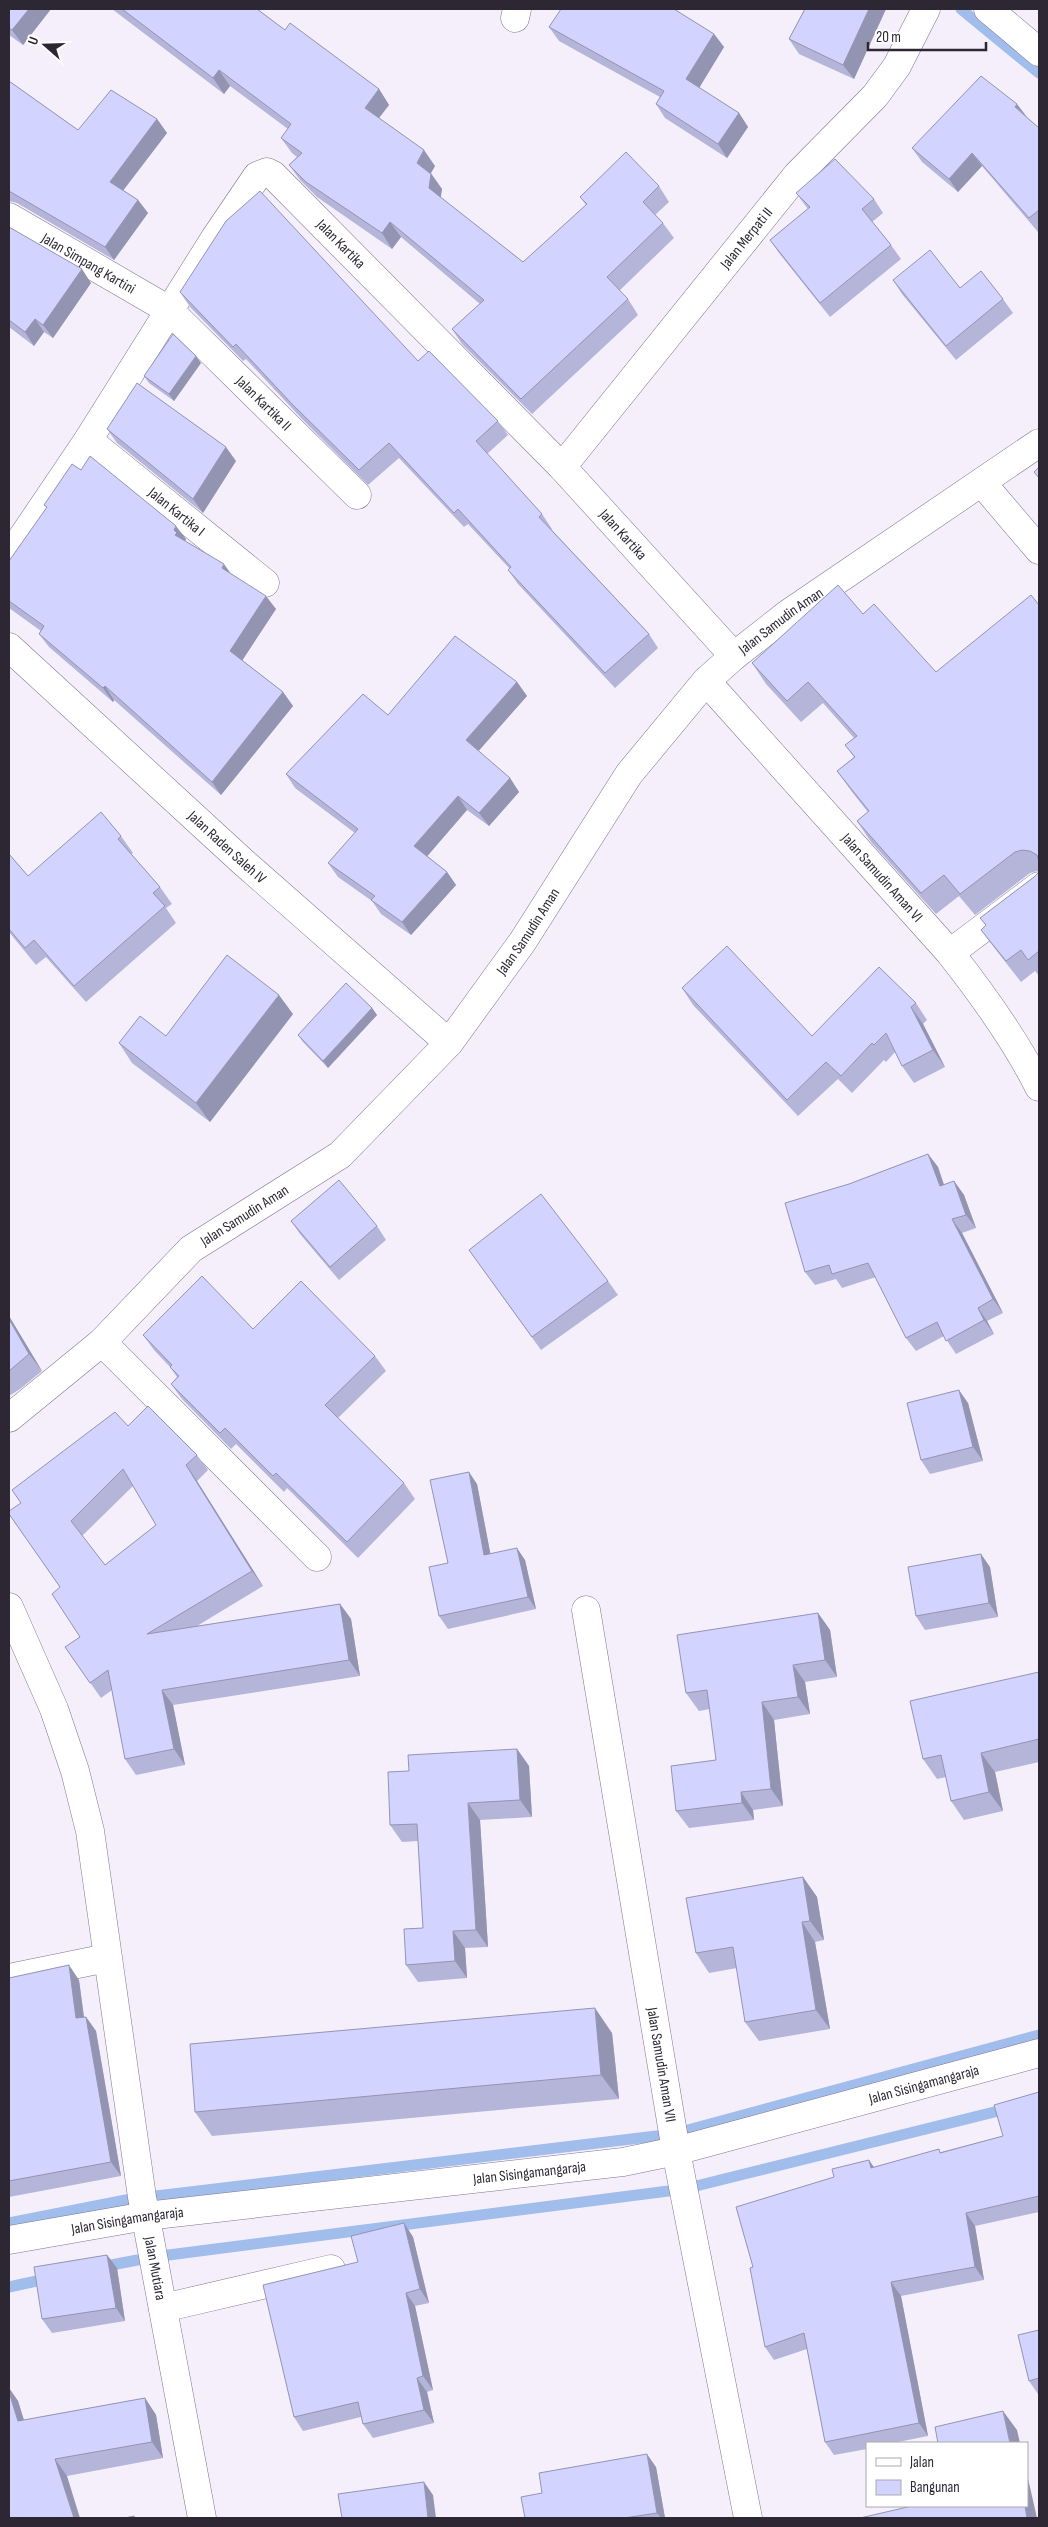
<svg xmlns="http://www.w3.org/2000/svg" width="1048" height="2527" font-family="'Sofia Sans Condensed',sans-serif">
<rect width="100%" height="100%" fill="#f5effc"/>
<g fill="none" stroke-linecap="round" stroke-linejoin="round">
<path stroke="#a0bdeb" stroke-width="11" d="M 961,9 L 1039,73
M 9,2223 L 131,2199 L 673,2134 L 1039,2035
M 101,2267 L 153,2257 L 684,2189 L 1039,2101
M 9,2287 L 51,2278"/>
<g stroke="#82738f" stroke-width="29">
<g id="minor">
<path d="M 988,9 L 1039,52"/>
<path d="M 515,18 L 517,9"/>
<path id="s1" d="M 9,217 L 169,310 L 357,495"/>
<path id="s2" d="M 88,440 L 265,583"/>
<path id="s3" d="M 562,467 L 797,175 L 875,96 L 897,66 L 926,9"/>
<path d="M 982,483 L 1039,550"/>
<path id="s4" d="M 9,557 L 88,440 L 215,238 L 257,176 L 267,172 L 273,175 L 562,467 L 734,656"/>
<path id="s5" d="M 9,647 L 242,861 L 449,1043"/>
<path id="s6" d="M 706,681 L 950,953 C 983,995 1015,1039 1039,1087"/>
<path d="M 950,953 L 1039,886"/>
<path d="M 102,1342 L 317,1557"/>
<path id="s7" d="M 9,1418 L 102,1342 L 191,1249 L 340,1155 L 449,1043 L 523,941 L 629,774 L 706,681 L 734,656 L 789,613 L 1039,443"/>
<path id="s8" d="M 9,1607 L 54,1709 L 75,1771 L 90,1831 L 142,2197 L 202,2518"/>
<path id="s9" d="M 586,1610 L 676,2151 L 748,2518"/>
<path d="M 9,1978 L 107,1958"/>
<path d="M 163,2308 L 331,2269"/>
</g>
</g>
<g stroke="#82738f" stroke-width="29">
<g id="tertiary">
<path id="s10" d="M 9,2240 L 146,2216 L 623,2162 L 676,2151 L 1039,2053"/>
</g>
</g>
<use href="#minor" stroke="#fff" stroke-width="28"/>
<use href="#tertiary" stroke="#fff" stroke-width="28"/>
</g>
<path fill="#b5b5da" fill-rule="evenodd" d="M 9,9 L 51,9 L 23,45 L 9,35 Z
M 112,9 L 257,9 L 285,30 L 379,89 L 389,105 L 379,118 L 435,166 L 431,173 L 442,189 L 440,197 L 523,262 L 586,205 L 580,197 L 659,186 L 669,202 L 655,215 L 663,223 L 674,238 L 619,291 L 628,299 L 638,315 L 532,414 L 462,344 L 452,329 L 480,304 L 401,237 L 392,249 L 317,197 L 300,180 L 289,165 L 297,157 L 292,153 L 281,138 L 288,129 L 230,86 L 224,94 Z
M 803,9 L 886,9 L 854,79 L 799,54 L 789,39 L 804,10 Z
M 549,27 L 714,34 L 724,47 L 699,88 L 739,113 L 748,127 L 727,158 L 665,118 L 656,104 L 660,97 L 559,41 Z
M 9,81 L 78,130 L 157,119 L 167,133 L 123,190 L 138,200 L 148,213 L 114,260 L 17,203 L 9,201 Z
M 1026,117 L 1039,128 L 1039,231 L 1038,232 L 982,166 L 958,192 L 922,162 L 912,148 Z
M 796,193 L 874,199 L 883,213 L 872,222 L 891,245 L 901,259 L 830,317 L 779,253 L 770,240 L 808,209 Z
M 9,227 L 91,283 L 53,338 L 44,332 L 34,346 L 9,327 Z
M 893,280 L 960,288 L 1003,299 L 1013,313 L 956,360 L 902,294 Z
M 180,292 L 418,361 L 498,421 L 508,435 L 487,454 L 542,514 L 552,529 L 551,529 L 649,634 L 658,648 L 615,688 L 518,584 L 508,570 L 510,569 L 468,524 L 464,527 L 399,458 L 368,485 L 302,419 L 246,359 L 243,361 L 190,307 Z
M 201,363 L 174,401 L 149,383 L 144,376 Z
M 107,429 L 236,461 L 203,513 L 117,443 Z
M 44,505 L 186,539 L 185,541 L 231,574 L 276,609 L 242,660 L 283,692 L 293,706 L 221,795 L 114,700 L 113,702 L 49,647 L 39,634 L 41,631 L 9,608 L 9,561 L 47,508 Z
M 1039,605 L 1039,976 L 1035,971 L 1021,982 L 996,950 L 981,930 L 986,926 L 980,918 L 1034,877 L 1039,871 L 1037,871 L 1030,873 L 975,915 L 959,896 L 936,914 L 871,842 L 857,821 L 868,812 L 852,792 L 837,771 L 854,757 L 845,745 L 854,738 L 823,703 L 801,722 L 766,684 L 752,663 L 863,614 L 936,672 Z
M 517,682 L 527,696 L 478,751 L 510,778 L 519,792 L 489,826 L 467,810 L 427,856 L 447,872 L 456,885 L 411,935 L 381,914 L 372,901 L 338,877 L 328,863 L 355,833 L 295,788 L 286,774 L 388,715 Z
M 121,836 L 133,853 L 131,854 L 160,887 L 172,904 L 166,908 L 176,923 L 86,1002 L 46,957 L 36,965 L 9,932 L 9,854 L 28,876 Z
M 682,988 L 812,1036 L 916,1003 L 927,1020 L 923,1024 L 945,1067 L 914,1083 L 902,1066 L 895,1052 L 886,1062 L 884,1060 L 852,1093 L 838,1079 L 798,1116 L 693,1005 Z
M 372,1008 L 377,1015 L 328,1068 L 303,1042 L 298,1035 Z
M 293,1014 L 210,1122 L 132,1063 L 119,1043 Z
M 928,1154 L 938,1167 L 944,1185 L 954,1181 L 964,1195 L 976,1228 L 962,1233 L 1003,1313 L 987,1321 L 994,1334 L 956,1354 L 944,1336 L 916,1351 L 906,1338 L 876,1277 L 842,1288 L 836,1279 L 815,1285 L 805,1272 L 849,1184 Z
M 291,1221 L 377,1226 L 386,1240 L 339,1280 L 300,1234 Z
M 469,1250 L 608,1281 L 618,1295 L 541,1350 Z
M 9,1316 L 42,1371 L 20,1389 L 9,1396 Z
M 253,1329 L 375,1356 L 386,1371 L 338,1418 L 404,1483 L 415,1499 L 358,1558 L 287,1488 L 284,1492 L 236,1444 L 231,1449 L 182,1399 L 171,1384 L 177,1377 L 170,1367 L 154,1350 L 143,1335 Z
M 968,1403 L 983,1461 L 930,1474 L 921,1460 Z
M 128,1426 L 197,1455 L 208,1470 L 197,1481 L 263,1586 L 197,1626 L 340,1604 L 351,1619 L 360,1676 L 173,1705 L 185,1765 L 136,1775 L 125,1759 L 112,1690 L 101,1698 L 65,1647 L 80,1637 L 60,1587 L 9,1514 ZM 133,1486 L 156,1525 L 105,1565 L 82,1536 Z
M 477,1484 L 490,1553 L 525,1560 L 536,1609 L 448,1629 L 439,1616 L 448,1563 Z
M 990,1567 L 998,1617 L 925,1630 L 916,1616 Z
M 818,1613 L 830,1630 L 837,1677 L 805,1682 L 810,1714 L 774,1720 L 783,1806 L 753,1810 L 754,1820 L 689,1828 L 676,1811 L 716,1760 L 710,1709 L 699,1711 L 686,1693 Z
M 1039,1672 L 1039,1762 L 995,1772 L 1003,1811 L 964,1820 L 951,1801 L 946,1777 L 937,1779 L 923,1759 Z
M 517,1749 L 529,1766 L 532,1817 L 480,1820 L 488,1947 L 465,1948 L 467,1978 L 418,1982 L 406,1965 L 423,1928 L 418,1841 L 402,1842 L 390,1825 L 409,1771 Z
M 803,1877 L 817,1897 L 824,1940 L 815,1942 L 830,2029 L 759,2041 L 745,2022 L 737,1968 L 709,1973 L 696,1953 Z
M 9,1978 L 79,1980 L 84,2017 L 86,2017 L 96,2031 L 121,2176 L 9,2197 Z
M 612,2033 L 619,2099 L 212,2136 L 195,2112 Z
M 1039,2092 L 1039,2212 L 975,2226 L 984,2280 L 901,2296 L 928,2436 L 893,2443 L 867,2443 L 867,2449 L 834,2455 L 825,2442 L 807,2349 L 774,2360 L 765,2347 L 753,2267 L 834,2177 L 869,2160 L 874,2167 L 941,2152 L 1003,2136 Z
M 404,2223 L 413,2237 L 429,2303 L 415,2306 L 433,2390 L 427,2392 L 434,2423 L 373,2438 L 363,2424 L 361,2417 L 303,2431 L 294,2417 L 358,2262 Z
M 107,2255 L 117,2268 L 125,2321 L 52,2333 L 42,2319 Z
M 1039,2330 L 1039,2394 L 1038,2394 L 1029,2381 Z
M 9,2388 L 18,2401 L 24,2420 L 145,2398 L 156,2415 L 163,2458 L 67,2476 L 9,2518 Z
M 656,2467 L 665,2518 L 525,2518 L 542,2493 Z"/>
<path fill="#9394b2" d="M 29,9 L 51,9 L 23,45 L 12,30 Z
M 869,9 L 886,9 L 854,79 L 843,65 Z
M 714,34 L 724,47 L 696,93 L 686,79 Z
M 219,70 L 230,86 L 224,94 L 213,78 Z
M 379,89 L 389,105 L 375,123 L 365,108 Z
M 1017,104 L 1027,117 L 1015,107 Z
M 739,113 L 748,127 L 727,158 L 718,144 Z
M 157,119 L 167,133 L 119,196 L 110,182 Z
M 424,150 L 435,166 L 428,178 L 417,163 Z
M 972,153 L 982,166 L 958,192 L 949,179 Z
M 431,174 L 442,189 L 440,203 L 429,188 Z
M 138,200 L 148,213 L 114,260 L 105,247 Z
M 390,222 L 401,237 L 392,249 L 382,233 Z
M 82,269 L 91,283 L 53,338 L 43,325 Z
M 35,319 L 44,332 L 34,346 L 25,332 Z
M 196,356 L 201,363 L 174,401 L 169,394 Z
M 226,447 L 236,461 L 203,513 L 193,499 Z
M 176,526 L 186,539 L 184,543 L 175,535 L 174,530 Z
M 224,564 L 234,578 L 222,568 Z
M 266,596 L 276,609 L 240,664 L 230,651 Z
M 517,682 L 527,696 L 476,754 L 466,740 Z
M 105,686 L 114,700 L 113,702 L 103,688 Z
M 283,692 L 293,706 L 221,795 L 212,782 Z
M 510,778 L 519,792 L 489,826 L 479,813 Z
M 458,796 L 467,810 L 424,860 L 414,846 Z
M 447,872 L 456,885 L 411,935 L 402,922 Z
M 279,995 L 293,1014 L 210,1122 L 196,1103 Z
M 911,1007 L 923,1024 L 945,1067 L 933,1050 Z
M 372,1008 L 377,1015 L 328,1068 L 323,1061 Z
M 928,1154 L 938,1167 L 949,1200 L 940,1186 Z
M 954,1181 L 964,1195 L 976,1228 L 966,1215 Z
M 952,1219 L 962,1233 L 1003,1313 L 993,1299 Z
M 978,1308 L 987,1321 L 994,1334 L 984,1320 Z
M 9,1316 L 42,1371 L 29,1354 L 9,1319 Z
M 959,1390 L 968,1403 L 983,1461 L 973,1447 Z
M 186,1465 L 197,1481 L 263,1586 L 252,1571 Z
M 469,1472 L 477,1484 L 493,1567 L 484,1555 Z
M 517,1548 L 525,1560 L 536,1609 L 528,1597 Z
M 981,1554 L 990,1567 L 998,1617 L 989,1603 Z
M 340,1604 L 351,1619 L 360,1676 L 349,1660 Z
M 818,1613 L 830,1630 L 837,1677 L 825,1660 Z
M 793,1665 L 805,1682 L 810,1714 L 798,1697 Z
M 162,1690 L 173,1705 L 185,1765 L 174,1749 Z
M 762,1702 L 774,1720 L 783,1806 L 771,1789 Z
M 517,1749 L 529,1766 L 532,1817 L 520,1800 Z
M 981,1753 L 995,1772 L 1003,1811 L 989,1792 Z
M 741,1792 L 753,1810 L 754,1820 L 742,1803 Z
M 468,1803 L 480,1820 L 488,1947 L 476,1930 Z
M 803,1877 L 817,1897 L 824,1940 L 810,1921 Z
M 802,1922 L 815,1942 L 830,2029 L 816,2010 Z
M 453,1931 L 465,1948 L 467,1978 L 455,1961 Z
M 69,1965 L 79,1980 L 86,2033 L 76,2018 Z
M 595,2008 L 612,2033 L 619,2099 L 601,2075 Z
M 86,2017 L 96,2031 L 121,2176 L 111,2162 Z
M 869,2160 L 878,2174 L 871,2168 Z
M 966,2213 L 975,2226 L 984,2280 L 975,2267 Z
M 404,2223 L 413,2237 L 429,2303 L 420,2289 Z
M 107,2255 L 117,2268 L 125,2321 L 116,2308 Z
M 891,2282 L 901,2296 L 928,2436 L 919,2423 Z
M 406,2293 L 415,2306 L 433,2390 L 423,2376 Z
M 417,2378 L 427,2392 L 434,2423 L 424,2410 Z
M 9,2388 L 18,2401 L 29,2437 L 18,2421 L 9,2392 Z
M 145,2398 L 156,2415 L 163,2458 L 152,2442 Z
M 1003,2411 L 1017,2430 L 1020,2443 L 1010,2443 Z
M 647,2454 L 656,2467 L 665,2518 L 661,2518 L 657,2513 Z
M 55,2459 L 67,2476 L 80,2518 L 74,2518 Z
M 1027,2474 L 1037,2518 L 1027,2518 L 1025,2506 L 1027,2506 Z
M 424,2482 L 433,2495 L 436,2518 L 428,2518 Z"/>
<path fill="#d2d3fe" stroke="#9394b2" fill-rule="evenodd" d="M 9,9 L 29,9 L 12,30 L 9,28 Z
M 122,9 L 257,9 L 285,30 L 290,23 L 379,89 L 365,108 L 424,150 L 417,163 L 431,174 L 429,188 L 523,262 L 587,204 L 580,197 L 626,152 L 659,186 L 643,202 L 663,223 L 607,277 L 628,299 L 521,399 L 452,329 L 484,300 L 390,222 L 382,233 L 306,182 L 289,165 L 302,153 L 281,138 L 291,124 L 219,70 L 213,78 Z
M 561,9 L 674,9 L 714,34 L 686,79 L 739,113 L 718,144 L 656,104 L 664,91 L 549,27 Z
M 805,9 L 869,9 L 843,65 L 789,39 Z
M 981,76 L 1017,104 L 1015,107 L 1039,128 L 1039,210 L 1029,218 L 972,153 L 949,179 L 912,148 Z
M 9,81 L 78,130 L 111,90 L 157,119 L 110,182 L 138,200 L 105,247 L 9,191 Z
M 835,159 L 874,199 L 862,209 L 891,245 L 820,303 L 770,240 L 810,207 L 796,193 Z
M 260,191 L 418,361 L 429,351 L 498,421 L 476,441 L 542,514 L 539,517 L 649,634 L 605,673 L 508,570 L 511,567 L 458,509 L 454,513 L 389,443 L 359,470 L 292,404 L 236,344 L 233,347 L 180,292 L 226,221 Z
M 9,227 L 82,269 L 43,325 L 35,319 L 25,332 L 9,320 Z
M 930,250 L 960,288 L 981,271 L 1003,299 L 946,346 L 893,280 Z
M 173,334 L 196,356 L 169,394 L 144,376 Z
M 137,383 L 226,447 L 193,499 L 107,429 Z
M 90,456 L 176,526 L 174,530 L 177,533 L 175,535 L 224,564 L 222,568 L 266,596 L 230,651 L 283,692 L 212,782 L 105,686 L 103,688 L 39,634 L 44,626 L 9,601 L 9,561 L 47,507 L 44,505 L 72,464 L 81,470 Z
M 1039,467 L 1039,478 L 1034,472 Z
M 838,585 L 863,614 L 874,604 L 936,672 L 1031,595 L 1039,605 L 1039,862 L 1037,855 L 1030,851 L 1022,850 L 1015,852 L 960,894 L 944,875 L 921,893 L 857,821 L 869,811 L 837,771 L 855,757 L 845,745 L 857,736 L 808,682 L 787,701 L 752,663 Z
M 455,636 L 517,682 L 466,740 L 510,778 L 479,813 L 458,796 L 414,846 L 447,872 L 402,922 L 371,900 L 375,896 L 328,863 L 358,829 L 286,774 L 363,694 L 388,715 Z
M 101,812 L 121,836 L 118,839 L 160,887 L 153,893 L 165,906 L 74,986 L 34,940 L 25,948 L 9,929 L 9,854 L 28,876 Z
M 1039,868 L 1039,951 L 1028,960 L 1021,950 L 1006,961 L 981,930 L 986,925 L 980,918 L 1034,877 L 1039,872 Z
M 727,946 L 812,1036 L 879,967 L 916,1003 L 911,1007 L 933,1050 L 902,1066 L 886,1033 L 874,1045 L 872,1043 L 841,1076 L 826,1062 L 787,1100 L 682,988 Z
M 227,955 L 279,995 L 196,1103 L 119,1043 L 140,1016 L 166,1036 Z
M 346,983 L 372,1008 L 323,1061 L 298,1035 Z
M 928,1154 L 940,1186 L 954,1181 L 966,1215 L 952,1219 L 993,1299 L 978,1308 L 984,1320 L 946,1341 L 937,1322 L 906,1338 L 868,1263 L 832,1274 L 829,1265 L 805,1272 L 785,1203 L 849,1184 Z
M 339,1180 L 377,1226 L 330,1267 L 291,1221 Z
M 541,1194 L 608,1281 L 532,1337 L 469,1250 Z
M 202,1276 L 253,1329 L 301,1281 L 375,1356 L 325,1405 L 404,1483 L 347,1542 L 276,1473 L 273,1476 L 225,1428 L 220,1433 L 171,1384 L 179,1376 L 170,1367 L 172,1365 L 143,1335 Z
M 9,1319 L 29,1354 L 9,1371 Z
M 959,1390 L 973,1447 L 921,1460 L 907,1403 Z
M 148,1406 L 197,1455 L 186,1465 L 252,1571 L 147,1634 L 340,1604 L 349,1660 L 162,1690 L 174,1749 L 125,1759 L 108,1670 L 90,1683 L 65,1647 L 80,1637 L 52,1594 L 60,1587 L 9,1514 L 9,1511 L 21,1503 L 12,1490 L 115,1412 L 128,1426 ZM 123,1469 L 156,1525 L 105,1565 L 71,1521 Z
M 469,1472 L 484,1555 L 517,1548 L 528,1597 L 439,1616 L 429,1567 L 448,1563 L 430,1480 Z
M 981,1554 L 989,1603 L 916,1616 L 908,1567 Z
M 818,1613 L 825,1660 L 793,1665 L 798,1697 L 762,1702 L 771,1789 L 741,1792 L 742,1803 L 676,1811 L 671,1766 L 716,1760 L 707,1690 L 686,1693 L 677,1635 Z
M 1039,1672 L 1039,1739 L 981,1753 L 989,1792 L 951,1801 L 941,1755 L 923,1759 L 910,1701 Z
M 517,1749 L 520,1800 L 468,1803 L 476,1930 L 453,1931 L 455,1961 L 406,1965 L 404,1929 L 423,1928 L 417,1824 L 390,1825 L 388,1772 L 409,1771 L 408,1755 Z
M 803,1877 L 810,1921 L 802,1922 L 816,2010 L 745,2022 L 733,1947 L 696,1953 L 686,1898 Z
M 69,1965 L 76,2018 L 86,2017 L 111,2162 L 9,2181 L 9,1978 Z
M 595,2008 L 601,2075 L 195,2112 L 190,2044 Z
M 1039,2092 L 1039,2196 L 966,2213 L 975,2267 L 891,2282 L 919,2423 L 825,2442 L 804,2333 L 765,2347 L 750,2268 L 753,2267 L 736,2207 L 834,2177 L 832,2169 L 869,2160 L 871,2168 L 939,2149 L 940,2153 L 1003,2136 L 994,2105 Z
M 404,2223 L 420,2289 L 406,2293 L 423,2376 L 417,2378 L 424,2410 L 363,2424 L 358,2402 L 294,2417 L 263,2285 L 358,2262 L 351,2236 Z
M 107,2255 L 116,2308 L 42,2319 L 34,2267 Z
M 1039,2330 L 1039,2378 L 1029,2381 L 1018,2335 Z
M 9,2392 L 18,2421 L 145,2398 L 152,2442 L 55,2459 L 74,2518 L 9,2518 Z
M 1003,2411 L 1010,2443 L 938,2443 L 935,2427 Z
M 647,2454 L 657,2513 L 624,2518 L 525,2518 L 521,2497 L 542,2493 L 539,2473 Z
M 424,2482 L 428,2518 L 342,2518 L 338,2494 Z
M 912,2506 L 1025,2506 L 1027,2518 L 860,2518 Z
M 134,2516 L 135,2518 L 125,2518 Z"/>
<g text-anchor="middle" stroke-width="4.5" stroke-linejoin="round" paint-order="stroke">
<g font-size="15" fill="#2d2733" stroke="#fff">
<text dy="5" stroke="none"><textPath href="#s3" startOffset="294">Jalan Merpati II</textPath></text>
<text dy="5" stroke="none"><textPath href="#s4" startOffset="569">Jalan Kartika</textPath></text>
<text dy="5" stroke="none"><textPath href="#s1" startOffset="92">Jalan Simpang Kartini</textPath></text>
<text dy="5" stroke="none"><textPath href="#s1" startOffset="318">Jalan Kartika II</textPath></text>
<text dy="5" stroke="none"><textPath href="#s2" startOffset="114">Jalan Kartika I</textPath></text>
<text dy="5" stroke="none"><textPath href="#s4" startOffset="974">Jalan Kartika</textPath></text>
<text dy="5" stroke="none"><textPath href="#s7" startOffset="1122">Jalan Samudin Aman</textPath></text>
<text dy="5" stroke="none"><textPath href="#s5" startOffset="296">Jalan Raden Saleh IV</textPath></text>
<text dy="5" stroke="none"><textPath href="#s6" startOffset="264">Jalan Samudin Aman VI</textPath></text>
<text dy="5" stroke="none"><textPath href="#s7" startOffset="718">Jalan Samudin Aman</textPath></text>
<text dy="5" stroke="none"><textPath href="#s7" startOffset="312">Jalan Samudin Aman</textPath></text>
<text dy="5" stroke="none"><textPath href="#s9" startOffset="461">Jalan Samudin Aman VII</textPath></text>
<text dy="5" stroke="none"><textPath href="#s10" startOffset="930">Jalan Sisingamangaraja</textPath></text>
<text dy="5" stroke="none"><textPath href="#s10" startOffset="525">Jalan Sisingamangaraja</textPath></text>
<text dy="5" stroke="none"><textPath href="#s10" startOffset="120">Jalan Sisingamangaraja</textPath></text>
<text dy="5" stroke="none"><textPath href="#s8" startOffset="681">Jalan Mutiara</textPath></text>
</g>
</g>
<rect width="1048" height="2527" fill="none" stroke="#2d2733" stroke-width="20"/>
<rect x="866" y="2442" width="162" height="65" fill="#ffffff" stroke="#aba9ad"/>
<rect x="876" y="2458" width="25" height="8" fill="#ffffff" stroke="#aba9ad"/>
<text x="910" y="2467" font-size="15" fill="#2d2733">Jalan</text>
<rect x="876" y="2480" width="25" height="15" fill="#d2d3fe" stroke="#aba9ad"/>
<text x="910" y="2492" font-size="15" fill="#2d2733">Bangunan</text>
<g transform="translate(45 45) rotate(290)" stroke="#ffffff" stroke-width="4" paint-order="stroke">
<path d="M0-4L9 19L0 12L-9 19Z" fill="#2d2733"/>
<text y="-8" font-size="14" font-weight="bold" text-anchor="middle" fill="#2d2733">U</text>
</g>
<path d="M868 42v8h118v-8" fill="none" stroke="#2d2733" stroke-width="2.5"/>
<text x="876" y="42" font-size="15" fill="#2d2733" stroke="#ffffff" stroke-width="4" paint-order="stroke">20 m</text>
</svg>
